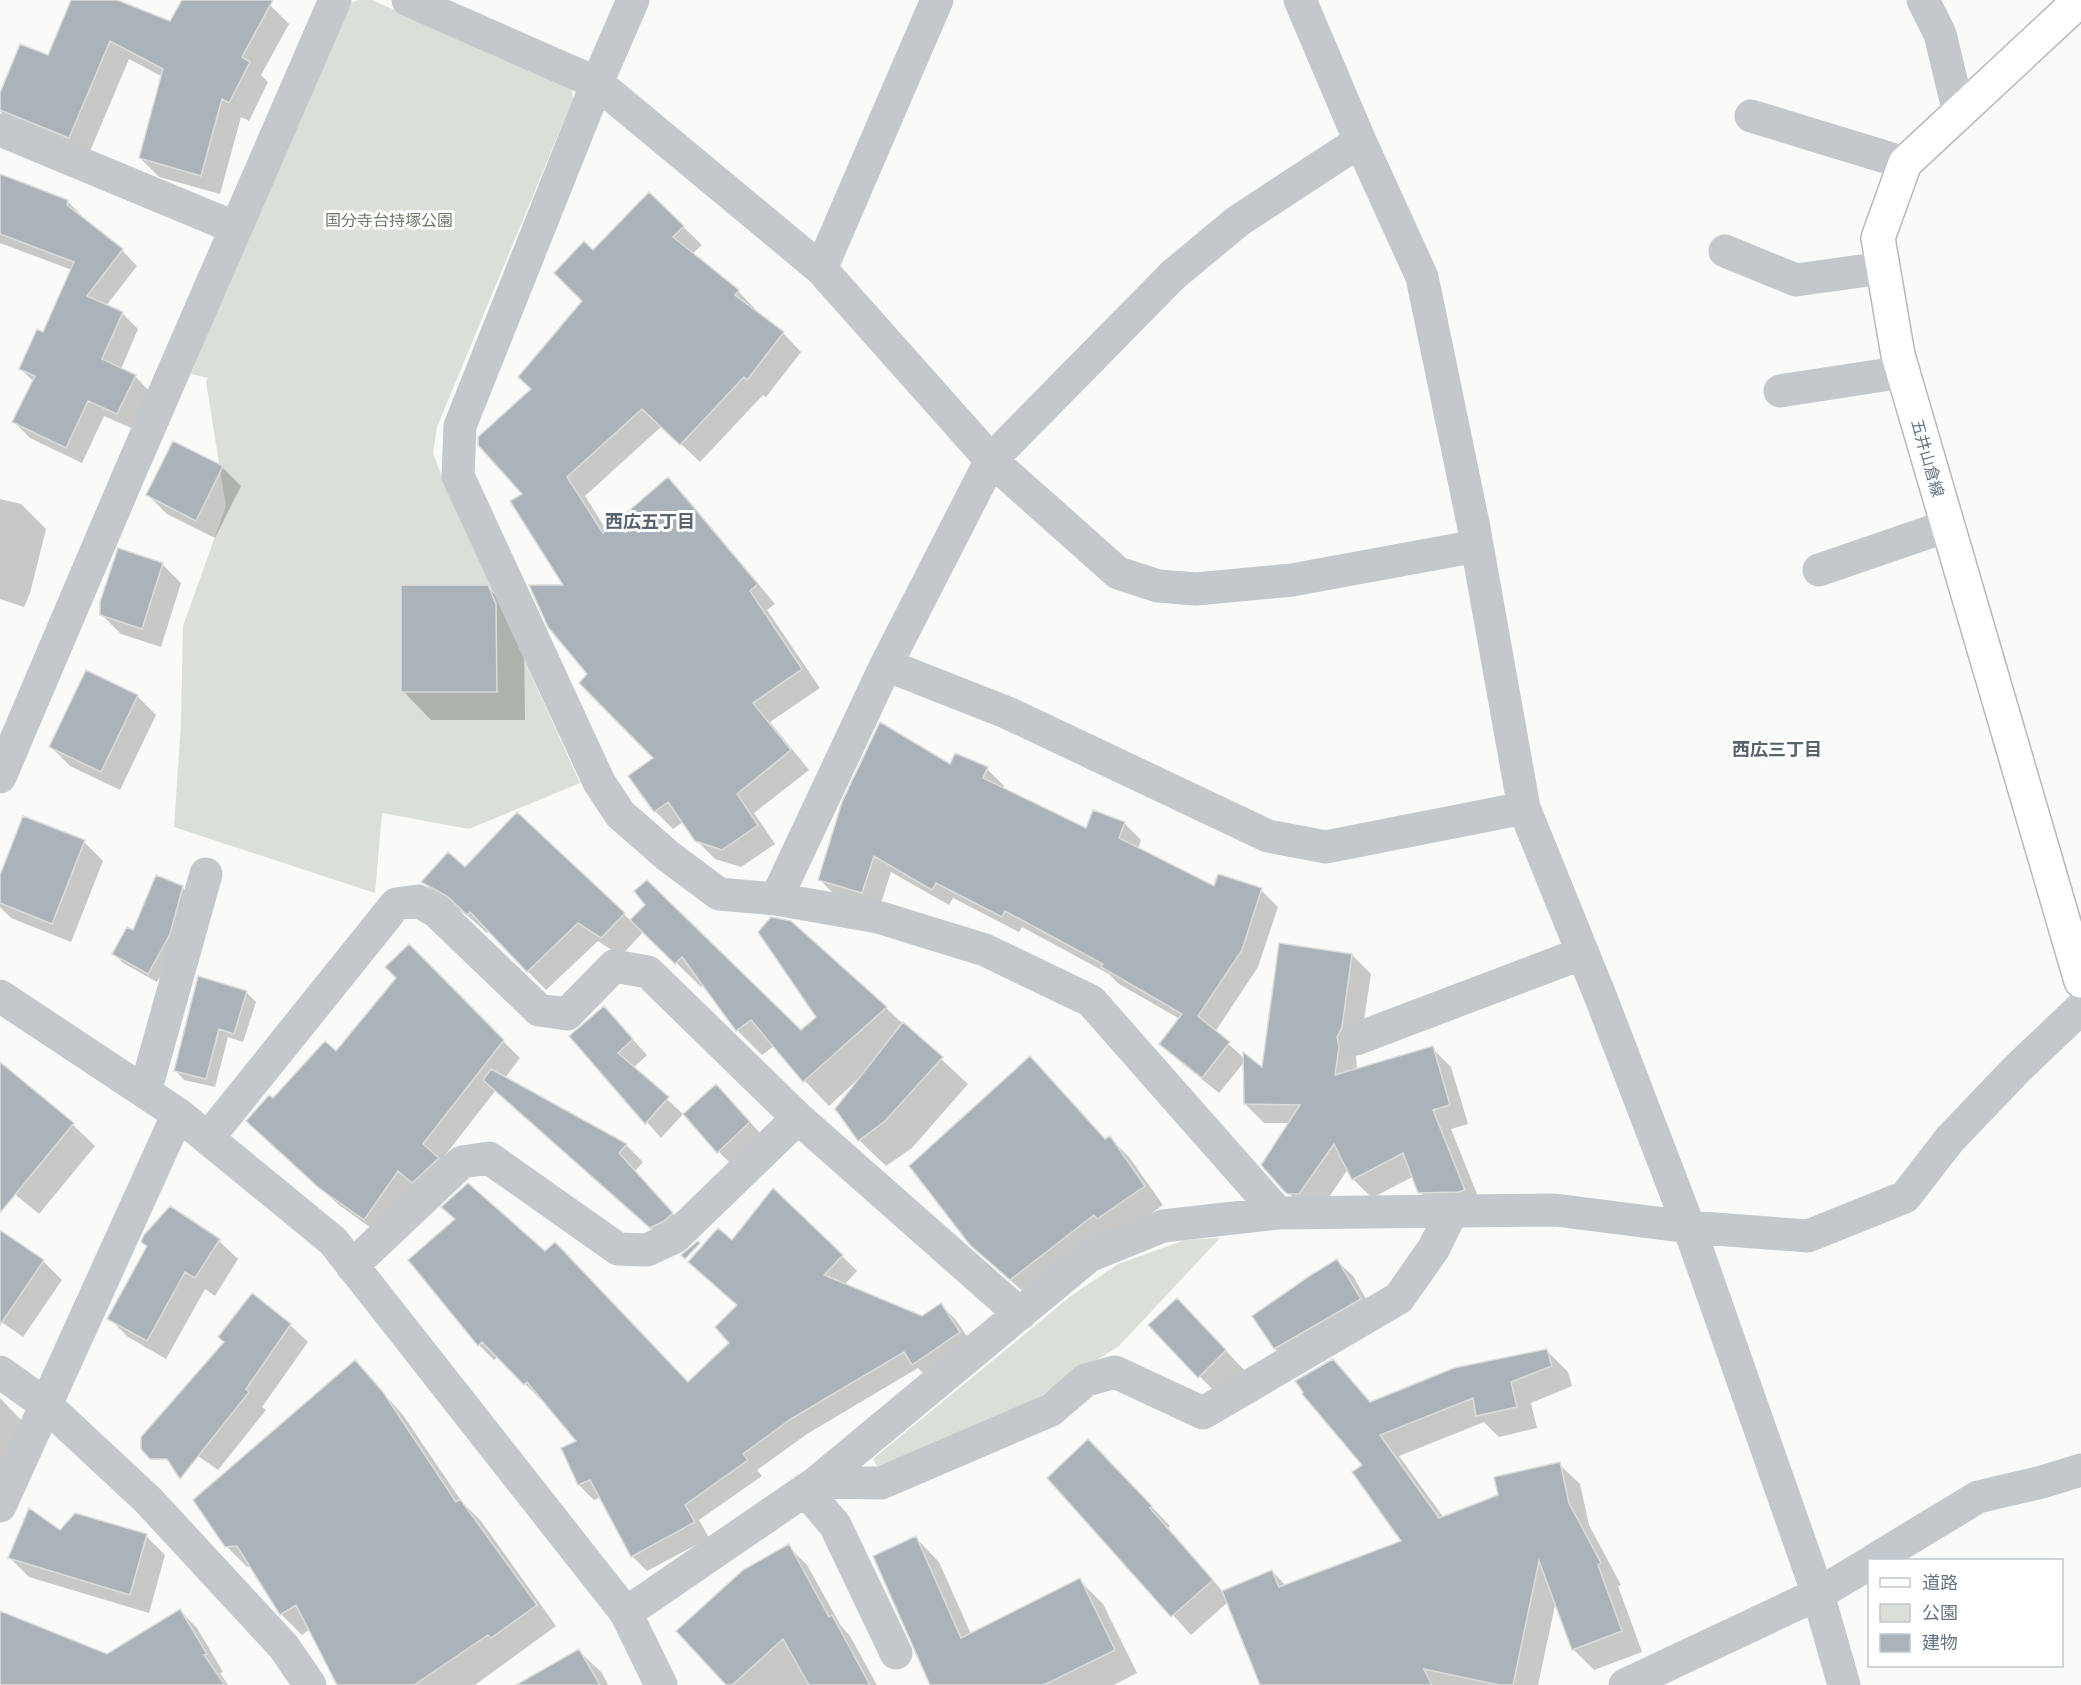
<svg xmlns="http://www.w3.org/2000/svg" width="2081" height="1685" font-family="'IBM Plex Sans','Noto Sans JP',sans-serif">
<rect width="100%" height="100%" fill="#fafaf8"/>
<path fill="#dadfd7" d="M 358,0 L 372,0 L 572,89 L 573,99 L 437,427 L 433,453 L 445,485 L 580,783 L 469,829 L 382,813 L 375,893 L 174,827 L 181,724 L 183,626 L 226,506 L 206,382 L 208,378 L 191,374 L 343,6 Z
M 1220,1238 L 1119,1346 L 984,1432 L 877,1466 L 873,1459 L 1071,1296 L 1118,1264 L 1185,1240 Z"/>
<path fill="#0003" d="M 72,0 L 113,0 L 170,23 L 183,0 L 261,0 L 270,5 L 289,24 L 261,75 L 268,82 L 249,121 L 241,117 L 220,194 L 159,177 L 140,158 L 163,77 L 129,59 L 88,156 L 15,126 L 0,111 L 0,97 L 49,57 Z
M 0,176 L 67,201 L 83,217 L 82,219 L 122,250 L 137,266 L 106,306 L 123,314 L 138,329 L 121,369 L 135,376 L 150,392 L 133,429 L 104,416 L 82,463 L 30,438 L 14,422 L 34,382 L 20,368 L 44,334 L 72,270 L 0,243 Z
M 649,194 L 702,245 L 692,254 L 738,291 L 756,310 L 755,312 L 783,333 L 801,352 L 766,397 L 763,395 L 700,462 L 662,426 L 585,496 L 607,531 L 668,479 L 686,497 L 775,604 L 767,610 L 820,688 L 770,722 L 809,770 L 754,813 L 775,844 L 741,867 L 715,859 L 696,840 L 683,822 L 673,829 L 655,811 L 655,758 L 589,674 L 566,587 L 525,494 L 532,390 L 584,301 L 593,252 Z
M 222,467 L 241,486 L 215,538 L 167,514 L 148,495 Z
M 0,499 L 21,504 L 46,529 L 30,593 L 24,607 L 0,599 Z
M 162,564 L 181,583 L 161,647 L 121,634 L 102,615 Z
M 487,587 L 516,615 L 524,634 L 525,720 L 431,720 L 403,691 Z
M 137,696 L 156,715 L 120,790 L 70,766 L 51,747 Z
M 950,766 L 987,769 L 1004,786 L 1002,788 L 1087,830 L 1124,823 L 1141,840 L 1138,849 L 1215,888 L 1261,890 L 1278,907 L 1258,967 L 1215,1032 L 1245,1059 L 1263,1070 L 1352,955 L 1371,974 L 1360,1046 L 1356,1056 L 1357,1070 L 1432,1048 L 1451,1067 L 1468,1124 L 1451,1129 L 1483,1209 L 1439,1211 L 1420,1192 L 1414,1176 L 1372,1198 L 1353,1179 L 1348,1169 L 1319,1212 L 1308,1213 L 1289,1193 L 1290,1123 L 1264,1123 L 1245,1104 L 1245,1061 L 1219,1093 L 1178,1060 L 1161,1043 L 1180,1019 L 1119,984 L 1109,974 L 1022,927 L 1019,932 L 953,898 L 949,905 L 891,872 L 879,909 L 836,896 L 819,879 Z
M 517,814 L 631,921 L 647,905 L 801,1032 L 886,1008 L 968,1084 L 912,1148 L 886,1166 L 859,1140 L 858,1082 L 856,1081 L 829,1106 L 805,1081 L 774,1046 L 762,1055 L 737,1030 L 704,984 L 701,987 L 644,931 L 621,956 L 598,941 L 546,990 L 489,931 L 487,933 L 467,915 L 442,901 L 423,882 L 465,869 Z
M 84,842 L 103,861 L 71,942 L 11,918 L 0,907 L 0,879 Z
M 182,887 L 192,897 L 178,944 L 157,982 L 123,963 L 114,954 Z
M 409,946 L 520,1058 L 505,1078 L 626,1145 L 643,1162 L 635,1171 L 689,1231 L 668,1244 L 496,1090 L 382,1236 L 339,1205 L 265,1138 L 273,1101 L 337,1054 L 398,978 Z
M 199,978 L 247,993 L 256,1002 L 243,1042 L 228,1037 L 215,1087 L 184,1080 L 175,1070 Z
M 604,1008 L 647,1055 L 633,1068 L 683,1114 L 661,1138 L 571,1036 Z
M 0,1064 L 72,1124 L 95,1146 L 39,1214 L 0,1182 Z
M 735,1105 L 768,1142 L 737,1170 L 718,1151 Z
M 1110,1138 L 1129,1157 L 1163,1205 L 1030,1298 L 971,1244 Z
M 170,1208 L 219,1241 L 238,1259 L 215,1296 L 205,1289 L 166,1359 L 128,1337 L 109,1318 L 148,1248 L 142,1242 Z
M 0,1232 L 43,1261 L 62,1280 L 23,1337 L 0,1321 Z
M 732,1242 L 842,1256 L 857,1271 L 844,1285 L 922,1317 L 941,1305 L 956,1320 L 974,1347 L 929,1379 L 918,1368 L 807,1434 L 757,1470 L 762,1476 L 699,1520 L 709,1538 L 647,1571 L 632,1556 L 601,1497 L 594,1500 L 579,1485 L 563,1449 L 579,1441 L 542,1397 L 540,1399 L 498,1356 L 494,1360 L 479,1345 L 410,1260 L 688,1383 L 731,1343 L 739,1306 Z
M 1337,1261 L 1353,1276 L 1375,1315 L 1291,1364 L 1275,1349 L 1254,1317 Z
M 253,1295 L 290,1325 L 308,1342 L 262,1407 L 266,1410 L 218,1470 L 174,1439 Z
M 1196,1319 L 1244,1370 L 1218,1395 L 1150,1325 Z
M 1547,1351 L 1568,1372 L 1572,1386 L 1531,1403 L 1537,1428 L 1499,1437 L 1484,1422 L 1399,1456 L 1444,1518 L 1500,1496 L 1559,1464 L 1580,1484 L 1589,1525 L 1621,1585 L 1618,1586 L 1642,1652 L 1594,1670 L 1573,1649 L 1556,1601 L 1538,1685 L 1262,1685 L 1228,1602 L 1191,1635 L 1049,1478 L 1107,1460 L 1170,1526 L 1168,1528 L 1223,1592 L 1272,1571 L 1286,1586 L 1403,1542 L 1365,1465 L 1333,1360 L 1372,1403 Z
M 355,1362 L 403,1415 L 462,1502 L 481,1521 L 556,1626 L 475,1685 L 343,1685 L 310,1629 L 302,1635 L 281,1614 L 252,1566 L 247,1567 L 226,1546 Z
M 0,1398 L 24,1423 L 0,1475 Z
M 60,1532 L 146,1536 L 165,1555 L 149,1613 L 29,1577 L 10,1558 Z
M 916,1538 L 939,1562 L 971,1634 L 1079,1580 L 1103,1604 L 1137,1673 L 1114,1685 L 932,1685 Z
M 788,1546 L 807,1565 L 841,1626 L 850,1636 L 877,1685 L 728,1685 Z
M 180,1611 L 197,1628 L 223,1672 L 220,1673 L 228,1685 L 177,1685 Z
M 579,1651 L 602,1673 L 608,1685 L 519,1685 Z"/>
<path fill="#aab3b9" stroke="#dcdcda" stroke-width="1.5" d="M 71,0 L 117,0 L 170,21 L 182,0 L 273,0 L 242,57 L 250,62 L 229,103 L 222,99 L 201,176 L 139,158 L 163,69 L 110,41 L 69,138 L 0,110 L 0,93 L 20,44 L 48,55 Z
M 0,174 L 68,200 L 67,205 L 123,249 L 87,296 L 123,312 L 102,359 L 136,375 L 117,414 L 88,401 L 66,448 L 12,422 L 35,376 L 19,369 L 37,329 L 43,332 L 74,262 L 0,234 Z
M 649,192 L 684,226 L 673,237 L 739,290 L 735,295 L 784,332 L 747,380 L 744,377 L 680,445 L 642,409 L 567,477 L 603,533 L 668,477 L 758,584 L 750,591 L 802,669 L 753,703 L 791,750 L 737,794 L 758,825 L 722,850 L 695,841 L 668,802 L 654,812 L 628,776 L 653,758 L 579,683 L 587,674 L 548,627 L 529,585 L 563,585 L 510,501 L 522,494 L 478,445 L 478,437 L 531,389 L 518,377 L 582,301 L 554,273 L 584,241 L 593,250 Z
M 173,441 L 223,466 L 196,521 L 146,495 Z
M 118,548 L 163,563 L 142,629 L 100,615 L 100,602 Z
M 401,585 L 488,585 L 496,604 L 497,692 L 401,692 Z
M 86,670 L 138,695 L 101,772 L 49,747 Z
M 880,722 L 950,764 L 955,753 L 988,767 L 983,778 L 1086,828 L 1093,810 L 1125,822 L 1119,838 L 1214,886 L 1218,874 L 1262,888 L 1242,950 L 1198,1016 L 1230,1042 L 1202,1078 L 1159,1044 L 1182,1014 L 1101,967 L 1103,964 L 1005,911 L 1002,917 L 936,883 L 932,890 L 874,856 L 862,893 L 818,880 L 842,802 Z
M 517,812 L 625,913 L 601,938 L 578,923 L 527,972 L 470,912 L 467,915 L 447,896 L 421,882 L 448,852 L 465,867 Z
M 23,816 L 85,840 L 52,924 L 0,903 L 0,875 Z
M 156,875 L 183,886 L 170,934 L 148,974 L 112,954 L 127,927 L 133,930 Z
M 647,880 L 801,1030 L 816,1017 L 758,932 L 771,917 L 791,921 L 887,1007 L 803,1082 L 751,1020 L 736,1031 L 682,957 L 675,964 L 630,920 L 645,905 L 634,891 Z
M 1279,943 L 1352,954 L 1342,1027 L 1337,1037 L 1339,1047 L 1335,1075 L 1433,1046 L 1450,1105 L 1433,1110 L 1465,1190 L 1458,1192 L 1418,1193 L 1403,1153 L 1352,1180 L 1334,1144 L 1299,1194 L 1288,1194 L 1284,1191 L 1261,1165 L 1300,1105 L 1244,1104 L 1243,1052 L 1262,1067 Z
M 409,944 L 504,1040 L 423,1144 L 439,1158 L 412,1183 L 398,1171 L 364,1220 L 319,1188 L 246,1121 L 269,1095 L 273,1098 L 325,1041 L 336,1051 L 396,978 L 385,967 Z
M 198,976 L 247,991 L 234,1034 L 219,1029 L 206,1079 L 174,1071 Z
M 604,1006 L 633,1039 L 618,1053 L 669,1097 L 645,1124 L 569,1036 Z
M 903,1022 L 943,1057 L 885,1121 L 858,1141 L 835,1109 Z
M 1030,1056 L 1105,1139 L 1110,1136 L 1145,1186 L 1097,1219 L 1094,1215 L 1010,1280 L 970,1245 L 909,1166 Z
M 0,1062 L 74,1123 L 0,1213 Z
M 491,1069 L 627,1144 L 619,1153 L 673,1213 L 664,1221 L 650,1228 L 483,1080 Z
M 716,1084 L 750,1122 L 717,1153 L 683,1114 Z
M 468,1183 L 545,1251 L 555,1242 L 688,1382 L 729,1343 L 715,1327 L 737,1305 L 688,1262 L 718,1228 L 732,1240 L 773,1188 L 843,1255 L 824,1275 L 922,1316 L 941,1303 L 960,1332 L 912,1365 L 904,1352 L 791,1419 L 743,1454 L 748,1460 L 685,1505 L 695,1522 L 631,1557 L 590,1480 L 578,1485 L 561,1448 L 576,1441 L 527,1382 L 524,1385 L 482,1342 L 478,1346 L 408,1260 L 455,1219 L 441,1207 Z
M 170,1206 L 220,1239 L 195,1278 L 185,1272 L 147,1341 L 107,1319 L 147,1246 L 141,1242 L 144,1235 Z
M 0,1230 L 44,1260 L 0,1325 Z
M 698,1241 L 700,1243 L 685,1259 L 681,1255 Z
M 1337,1259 L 1361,1299 L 1274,1349 L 1252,1316 L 1311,1275 Z
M 252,1293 L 291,1324 L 246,1389 L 249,1392 L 180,1479 L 167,1459 L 150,1459 L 141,1449 L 141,1437 L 224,1342 L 218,1337 Z
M 1177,1298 L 1226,1350 L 1198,1378 L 1148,1325 Z
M 1547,1349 L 1552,1366 L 1511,1382 L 1517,1407 L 1476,1416 L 1473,1398 L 1380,1435 L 1439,1518 L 1498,1495 L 1494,1477 L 1560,1462 L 1569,1503 L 1601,1563 L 1598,1565 L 1622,1631 L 1572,1650 L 1539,1561 L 1513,1685 L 1499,1685 L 1424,1669 L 1432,1685 L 1260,1685 L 1222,1591 L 1272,1570 L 1279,1587 L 1401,1541 L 1352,1472 L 1362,1465 L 1302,1394 L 1303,1392 L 1295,1381 L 1333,1359 L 1370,1402 L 1454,1368 Z
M 355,1360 L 383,1392 L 456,1502 L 460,1499 L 537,1605 L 491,1638 L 488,1635 L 414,1685 L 337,1685 L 296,1605 L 280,1615 L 237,1546 L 225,1547 L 193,1500 Z
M 1088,1439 L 1152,1506 L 1150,1508 L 1213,1580 L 1171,1617 L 1047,1478 Z
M 29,1508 L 60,1530 L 75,1513 L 147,1534 L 130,1595 L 8,1558 Z
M 916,1536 L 961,1638 L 1080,1578 L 1115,1650 L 1044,1685 L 930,1685 L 873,1556 Z
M 789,1544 L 829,1617 L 832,1615 L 870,1685 L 809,1685 L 783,1639 L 732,1685 L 726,1685 L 676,1631 L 743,1570 Z
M 180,1609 L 207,1654 L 204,1655 L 225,1685 L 0,1685 L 0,1611 L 107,1654 Z
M 579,1649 L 600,1685 L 516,1685 Z"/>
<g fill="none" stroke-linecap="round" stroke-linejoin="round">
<g stroke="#b5babe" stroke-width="36">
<path id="major" d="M 2080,0 L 1905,163 L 1878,238 L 1898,355 L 2081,981"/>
</g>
<path stroke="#c3c8cc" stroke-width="33" d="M 408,0 L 597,83 L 821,269 L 991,460 L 1118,573 L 1158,586 L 1196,589 L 1292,580 L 1477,546
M 633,0 L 597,83 L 460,426 L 458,476 L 599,782 L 620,814 L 668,856 L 719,894 L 776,899 L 878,917 L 985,950 L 1091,1001 L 1278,1213
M 1300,0 L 1360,141 L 1422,277 L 1473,523 L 1524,808 L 1601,998 L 1689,1227 L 1818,1594 L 1844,1685
M 1923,0 L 1940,34 L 1959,113
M 1751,116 L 1905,163
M 0,130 L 236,228
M 1725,251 L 1796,280 L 1883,268
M 821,269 L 937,0
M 1780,391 L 1903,372
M 1819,570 L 1947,526
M 886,665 L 1008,713 L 1268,836 L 1326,847 L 1524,808
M 0,777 L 130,472 L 335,0
M 776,899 L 886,665 L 991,460 L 1173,275 L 1238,221 L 1360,141
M 0,996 L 178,1114 L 333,1241 L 626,1613 L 661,1685
M 1356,1039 L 1583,953
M 145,1092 L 206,874
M 208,1138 L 396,904 L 418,901 L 437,912 L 539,1010 L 567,1014 L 614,966 L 648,972 L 798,1118 L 1020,1314
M 352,1266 L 462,1162 L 489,1158 L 618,1249 L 647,1250 L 675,1237 L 798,1118
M 0,1372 L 46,1405 L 148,1500 L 284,1647 L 310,1685
M 817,1482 L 881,1483 L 1051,1410 L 1086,1380 L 1115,1372 L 1203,1413 L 1399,1298 L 1434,1248 L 1452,1211
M 805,1490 L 835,1525 L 896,1653
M 0,1506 L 178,1114
M 1874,1560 L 1978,1497 L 2042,1482 L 2081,1470
M 626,1613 L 817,1482 L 1089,1256 L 1163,1226 L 1278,1213 L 1555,1210 L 1689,1227 L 1808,1236 L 1905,1197 L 1950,1139 L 2017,1069 L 2081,1008
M 1625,1685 L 1818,1594 L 1870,1563"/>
<use href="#major" stroke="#fff" stroke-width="33"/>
</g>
<g text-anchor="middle" stroke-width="6" stroke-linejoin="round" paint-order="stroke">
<g font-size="16" fill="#687a64" stroke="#fff">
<text x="389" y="226">国分寺台持塚公園</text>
</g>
<g font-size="16" fill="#657683" stroke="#fff">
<text transform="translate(1928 458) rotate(74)" y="6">五井山倉線</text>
</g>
<g font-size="18" font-weight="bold" fill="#57646e" stroke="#fff">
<text x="650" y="528">西広五丁目</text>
<text x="1777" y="756">西広三丁目</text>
</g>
</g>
<rect x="1868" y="1559" width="195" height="108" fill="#ffffff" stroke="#c1c8cd" stroke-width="1.5"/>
<rect x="1880" y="1578" width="30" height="9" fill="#ffffff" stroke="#c1c8cd" stroke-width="1.5"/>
<text x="1922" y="1589" font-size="18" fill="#657683">道路</text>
<rect x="1880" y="1604" width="30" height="18" fill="#dadfd7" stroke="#c1c8cd" stroke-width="1.5"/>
<text x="1922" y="1619" font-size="18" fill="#657683">公園</text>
<rect x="1880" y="1634" width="30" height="18" fill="#aab3b9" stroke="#c1c8cd" stroke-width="1.5"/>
<text x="1922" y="1649" font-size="18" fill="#657683">建物</text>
</svg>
